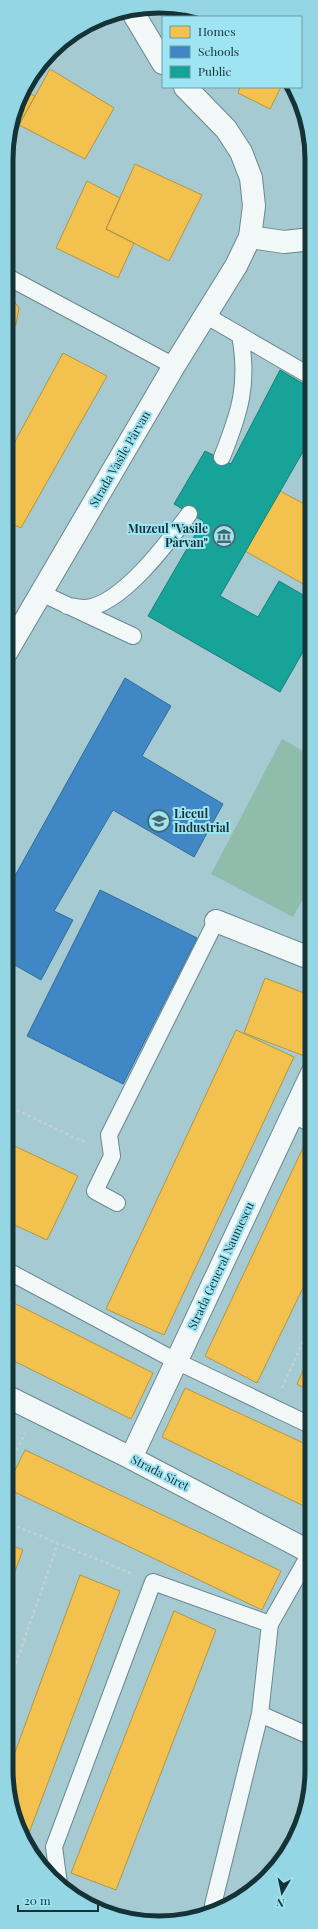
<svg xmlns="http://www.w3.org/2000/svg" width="318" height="1929" font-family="'Playfair Display',serif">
<rect width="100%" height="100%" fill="#a6cad2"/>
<path fill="#8fbcab" d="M 282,739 L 312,756 L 312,883 L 293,917 L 211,874 Z"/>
<path fill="#f2c14e" stroke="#b09647" d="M 94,23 L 94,30 L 82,30 Z
M 50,69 L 114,108 L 85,159 L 19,125 Z
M 240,87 L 281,87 L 270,109 L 238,93 Z
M 23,90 L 35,96 L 7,147 L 22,91 Z
M 135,164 L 202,195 L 169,261 L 106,229 Z
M 87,181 L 120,198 L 106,229 L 134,243 L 118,278 L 56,248 Z
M 6,295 L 11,297 L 19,308 L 16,324 L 6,340 Z
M 63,353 L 107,376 L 21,528 L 6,521 L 6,458 Z
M 280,491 L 312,508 L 312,589 L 245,551 Z
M 6,521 L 13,524 L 6,537 Z
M 312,698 L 312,709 L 307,706 Z
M 265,978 L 312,996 L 312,1044 L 307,1057 L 244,1033 Z
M 236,1030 L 294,1057 L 164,1335 L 106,1309 Z
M 310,1133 L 312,1134 L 312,1269 L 257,1383 L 205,1356 Z
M 6,1142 L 78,1176 L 47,1240 L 6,1221 Z
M 6,1299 L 153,1373 L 131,1419 L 6,1357 Z
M 312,1351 L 312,1393 L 297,1384 Z
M 185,1388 L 312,1447 L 312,1510 L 162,1437 Z
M 25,1450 L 281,1571 L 262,1610 L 6,1488 Z
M 6,1543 L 23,1550 L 6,1595 Z
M 80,1575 L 120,1591 L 26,1841 L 18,1828 L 7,1774 Z
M 174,1611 L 216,1630 L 116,1890 L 71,1873 Z"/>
<path fill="#3f88c5" stroke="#326e9a" d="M 125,678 L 171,706 L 142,756 L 223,804 L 194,857 L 113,810 L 54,911 L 73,920 L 41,980 L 6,960 L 6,880 L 11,883 Z
M 100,890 L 197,938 L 123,1084 L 27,1036 Z"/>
<path fill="#17a398" stroke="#16817b" d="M 280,370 L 312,389 L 312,436 L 220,596 L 258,617 L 279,581 L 312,600 L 312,636 L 280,692 L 148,616 L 203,521 L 174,504 L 205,451 L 231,464 Z
M 312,500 L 312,508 L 308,506 Z"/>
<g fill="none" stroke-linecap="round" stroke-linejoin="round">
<g stroke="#6a878d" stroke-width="18">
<path id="service" d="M 6,276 L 174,366
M 205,315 L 312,377
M 222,457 C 240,412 249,384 240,335
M 41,593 L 133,636
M 67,606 C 72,606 79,608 85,608 C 121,606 169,541 189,514
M 293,1115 L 312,1124
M 117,1203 L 95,1191 L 112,1156 L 109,1135 L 216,921
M 6,1270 L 176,1361 L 312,1426
M 270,1624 L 260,1714 L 312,1737
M 59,1884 L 54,1847 L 153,1582 L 270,1624 L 312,1550
M 213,1905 L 260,1714"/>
</g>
<g stroke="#6a878d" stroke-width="24">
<path id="minor" d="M 216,921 L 312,959
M 6,1396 L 131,1458 L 312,1553
M 131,1458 L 312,1073"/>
</g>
<g stroke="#6a878d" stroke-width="24">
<path id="tertiary" d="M 250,237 L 284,242 L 312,239"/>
</g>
<g stroke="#6a878d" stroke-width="24">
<path id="secondary" d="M 132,11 L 163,63
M 6,653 L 174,366 L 236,266 L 250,237 L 254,206 L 251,178 L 241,152 L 226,129 L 185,87"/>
</g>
<path stroke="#c4d0d3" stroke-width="2.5" stroke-dasharray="3 3" stroke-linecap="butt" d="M 6,1105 L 82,1141 L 87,1140
M 282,1388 L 312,1321
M 6,1472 L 25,1433
M 6,1522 L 133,1574
M 6,1692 L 58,1543
M 240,1888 L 249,1891
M 77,1896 L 154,1922"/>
<use href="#service" stroke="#f2f7f8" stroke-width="16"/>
<use href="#minor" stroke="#f2f7f8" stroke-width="22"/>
<use href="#tertiary" stroke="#f2f7f8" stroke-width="22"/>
<use href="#secondary" stroke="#f2f7f8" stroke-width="22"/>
</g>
<defs>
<g id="museum-ring" transform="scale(1.15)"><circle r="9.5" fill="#9fe4f2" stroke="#48676d" stroke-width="1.5"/><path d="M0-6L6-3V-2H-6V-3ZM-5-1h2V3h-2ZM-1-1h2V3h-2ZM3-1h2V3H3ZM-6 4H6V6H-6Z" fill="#48676d"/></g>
<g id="school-ring" transform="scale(1.15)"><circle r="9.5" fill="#9fe4f2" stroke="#48676d" stroke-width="1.5"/><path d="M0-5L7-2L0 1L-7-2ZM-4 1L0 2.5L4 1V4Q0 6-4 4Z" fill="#48676d"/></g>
</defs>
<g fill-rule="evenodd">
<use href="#museum-ring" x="224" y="536"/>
<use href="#school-ring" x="159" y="821"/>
</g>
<g text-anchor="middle" stroke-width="4" stroke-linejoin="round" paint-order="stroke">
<g font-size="12" fill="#153237" stroke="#9fe4f2">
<text transform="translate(120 459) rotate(-60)" y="4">Strada Vasile Pârvan</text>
<text transform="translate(221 1266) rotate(-65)" y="4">Strada General Naumescu</text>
<text transform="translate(160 1473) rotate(27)" y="4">Strada Siret</text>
</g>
<g font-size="12" font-weight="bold" fill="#153237" stroke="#9fe4f2" text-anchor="end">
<text x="208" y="533">Muzeul "Vasile<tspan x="208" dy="14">Pârvan"</tspan></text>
<text x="174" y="818" text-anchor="start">Liceul<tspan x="174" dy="14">Industrial</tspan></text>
</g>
</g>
<path d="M0 0H318V1929H0ZM159 13H159A146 146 0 0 1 305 159V1770A146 146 0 0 1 159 1916H159A146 146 0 0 1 13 1770V159A146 146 0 0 1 159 13Z" fill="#94d6e3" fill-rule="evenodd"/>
<path fill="none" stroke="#153237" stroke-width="5" d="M159 13H159A146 146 0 0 1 305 159V1770A146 146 0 0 1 159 1916H159A146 146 0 0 1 13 1770V159A146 146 0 0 1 159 13Z"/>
<rect x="162" y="16" width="140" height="72" fill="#9fe4f2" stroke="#689da7"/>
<rect x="170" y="26" width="20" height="12" fill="#f2c14e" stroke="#689da7"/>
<text x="198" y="36" font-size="12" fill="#153237">Homes</text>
<rect x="170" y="46" width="20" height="12" fill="#3f88c5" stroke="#689da7"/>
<text x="198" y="56" font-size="12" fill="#153237">Schools</text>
<rect x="170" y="66" width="20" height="12" fill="#17a398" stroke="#689da7"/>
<text x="198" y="76" font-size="12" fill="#153237">Public</text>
<g transform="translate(282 1893) rotate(189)" stroke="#9fe4f2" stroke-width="3" paint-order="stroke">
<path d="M0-3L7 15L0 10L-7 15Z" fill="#153237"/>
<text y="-6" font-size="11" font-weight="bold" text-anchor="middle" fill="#153237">N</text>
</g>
<path d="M18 1905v6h80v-6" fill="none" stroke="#153237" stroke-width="2"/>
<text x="24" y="1905" font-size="12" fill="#153237" stroke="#9fe4f2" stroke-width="3" paint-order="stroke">20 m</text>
</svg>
